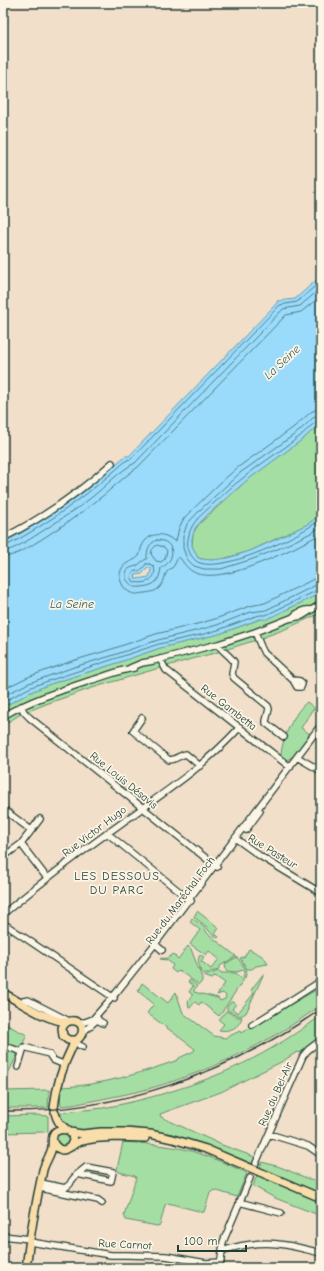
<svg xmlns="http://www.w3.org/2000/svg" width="324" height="1271" font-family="'Comic Neue',sans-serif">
<rect width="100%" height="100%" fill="#f2dfca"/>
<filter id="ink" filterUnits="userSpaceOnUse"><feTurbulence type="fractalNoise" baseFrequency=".025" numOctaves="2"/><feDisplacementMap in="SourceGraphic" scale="8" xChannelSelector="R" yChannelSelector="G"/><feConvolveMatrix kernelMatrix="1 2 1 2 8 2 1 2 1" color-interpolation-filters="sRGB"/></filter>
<g filter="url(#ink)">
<path fill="#a5dea3" stroke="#628e6c" d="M 321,423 L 321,514 L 308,524 L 250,551 L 219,560 L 206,560 L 198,558 L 192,546 L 193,533 L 199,524 L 246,481 L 303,439 Z
M 321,593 L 321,613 L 283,630 L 253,641 L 218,652 L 156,669 L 92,688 L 46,704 L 21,714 L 3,725 L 3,707 L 33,691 L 50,684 L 114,664 L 160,648 L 219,634 L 286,610 Z
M 307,702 L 316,709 L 312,710 L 301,728 L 310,734 L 295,755 L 287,760 L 281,756 C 281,740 295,711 307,702 Z
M 197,911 L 219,928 L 215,934 L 219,937 L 217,938 L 209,931 L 206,926 L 194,917 Z
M 192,918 L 204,927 L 207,933 L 236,956 L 220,966 L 218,970 L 203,974 C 200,967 196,961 200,955 L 204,957 L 201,961 L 211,969 L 219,959 L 209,951 L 206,955 L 190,944 L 200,930 L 190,922 Z
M 188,946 L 191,949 L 202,978 L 202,981 L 199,985 L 180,971 L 179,970 L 176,973 L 171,969 L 173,965 L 167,960 L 160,959 L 161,958 C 166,959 169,958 173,954 L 178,959 Z
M 249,949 C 256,953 266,956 268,964 L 256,966 L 252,969 L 247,969 L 240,958 L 244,957 Z
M 237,957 L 247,971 L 245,978 L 243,976 L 245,972 L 243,970 L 237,972 L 226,971 L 225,964 Z
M 219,971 L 222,973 L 236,973 L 238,976 L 244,979 L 220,1015 L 219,1016 L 201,1002 L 199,1005 L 195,1002 L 190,1008 L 189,1008 L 188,1002 L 193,995 L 189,992 L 193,986 L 188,982 L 190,980 L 197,986 L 194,990 L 194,992 L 218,998 L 220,1001 L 225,999 L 226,996 L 223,993 L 217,995 L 225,983 L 215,976 L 212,979 L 204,976 Z
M 264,973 L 246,1013 L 240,1016 L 227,1010 L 227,1007 L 231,1002 L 233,1002 L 236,1004 L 232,1009 L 238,1013 L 254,993 L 251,990 Z
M 142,983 L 168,1003 L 176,992 L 183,1013 L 214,1036 L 225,1038 L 240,1031 L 241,1033 L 321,987 L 321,1005 C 268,1044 207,1073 144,1090 C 120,1096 96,1100 72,1105 L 61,1106 L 60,1095 L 63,1087 C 103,1085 141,1073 178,1060 L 179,1058 L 194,1051 L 195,1049 L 147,1013 L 154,1004 L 138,991 Z
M 226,1011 L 238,1017 L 242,1017 C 239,1028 230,1032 219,1030 L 224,1024 L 219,1020 Z
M 321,1016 L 321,1035 L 301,1053 L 297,1052 L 283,1061 L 221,1092 L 160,1114 L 161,1117 L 222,1145 L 255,1157 L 252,1164 C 212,1147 178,1133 135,1129 C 126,1128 115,1127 105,1128 C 94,1129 82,1133 71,1129 C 64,1127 61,1120 61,1113 C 75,1110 89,1110 103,1108 C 161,1097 221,1078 272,1048 C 289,1038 305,1027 321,1016 Z
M 3,1023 L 27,1035 L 3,1084 Z
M 49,1090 L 48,1108 L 3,1108 L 3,1091 Z
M 36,1115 L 48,1116 L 48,1131 L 44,1132 L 3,1133 L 3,1116 Z
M56 1139a7 7 0 1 1 14 0a7 7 0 1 1-14 0Z
M 123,1142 C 142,1143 160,1145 179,1148 C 202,1153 225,1163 247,1173 L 237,1197 L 214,1190 L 210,1193 L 204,1212 L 202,1212 L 168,1203 L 165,1205 L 160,1225 L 157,1226 L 126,1220 L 124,1215 L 136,1178 L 135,1176 L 119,1172 L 117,1169 Z
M 262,1162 L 280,1167 L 321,1184 L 321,1216 L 275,1198 L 253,1186 Z"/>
<path fill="#9adbfc" stroke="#699cac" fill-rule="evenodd" d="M 321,276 L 321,423 L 303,439 L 246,481 L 208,514 L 195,528 L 192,538 L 192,546 L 198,558 L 201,559 L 212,560 L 228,558 L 250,551 L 277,539 L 308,524 L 321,514 L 321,593 L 265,620 L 264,619 L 260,619 L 219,634 L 160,648 L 114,664 L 50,684 L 33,691 L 3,707 L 3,543 C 48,519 87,490 125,456 L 129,456 L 277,303 L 277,301 L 295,299 ZM 148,568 L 151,568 L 151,570 L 149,577 L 136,579 L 135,576 L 136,575 L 142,574 Z"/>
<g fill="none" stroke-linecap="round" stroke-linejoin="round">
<path stroke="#507c84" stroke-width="1" d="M 321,410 L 315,410 L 311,412 L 294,427 L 237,468 L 220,483 L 184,518 L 179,528 L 176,541 L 174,541 C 164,532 150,532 143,544 C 140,548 141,553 139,556 C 133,563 122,561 120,574 C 119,583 126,593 135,594 C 139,594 142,593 145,593 C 150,592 155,592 159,588 C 165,582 164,576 167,572 C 168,570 170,569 172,568 C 175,565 176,561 178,557 L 180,558 C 185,565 189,571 198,574 C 225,581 270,559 294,548 C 303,543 313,539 321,533
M 321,416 L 314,417 L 298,432 L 240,473 L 202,508 L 187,524 L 183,536 L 183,548 L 187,559 L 194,566 L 204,569 L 221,569 L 253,559 L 280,548 L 313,532 L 321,526
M 321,421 C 313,421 306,432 299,437 C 281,451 261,463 243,478 C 232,486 223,495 213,504 C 204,513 191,522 189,535 C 187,542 187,549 191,555 C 194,559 196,562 200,563 C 226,572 300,536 321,519
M 157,540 C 176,540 176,561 161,568 C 159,582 155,585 142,587 C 137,587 136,588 132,586 L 126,579 C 125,566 131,569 138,565 C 141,563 143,560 147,559 C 147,550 148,544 157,540 Z
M 157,545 L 164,547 L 167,551 L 165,559 L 161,562 L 156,561 L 151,554 L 152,550 Z
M 3,546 L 6,546 C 50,523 90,493 127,460 L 131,459 L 280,305 L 297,302 L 321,281
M 3,551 C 13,551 30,539 38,534 C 56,522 75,511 92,497 C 106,486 119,471 135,463 L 283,309 L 300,306 L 321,288
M 3,557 C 15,557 32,545 42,539 C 60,527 78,516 95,502 C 110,491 123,477 138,467 L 286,315 L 301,312 L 321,296
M 146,564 L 150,564 L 154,567 C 158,580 144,585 134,582 L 131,577 C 132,568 138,573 142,569 C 144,567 144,566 146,564 Z
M 3,689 L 28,677 L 72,661 L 109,650 L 156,634 L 201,623 L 215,619 L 250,606 L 265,603 L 314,579 L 321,578
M 3,696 L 29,683 L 74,667 L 111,656 L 158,640 L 203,629 L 217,625 L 251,612 L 266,610 L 316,585 L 321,584
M 3,702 L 31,687 L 48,681 L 159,644 L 204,634 L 218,630 L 253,617 L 260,615 L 266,615 L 318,590 L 321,589"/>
<g stroke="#1f3d34" stroke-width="8">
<path id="minor" d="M 3,538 C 43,518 79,493 112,463
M 292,618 C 296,613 304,609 311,610
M 255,632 L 261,647 L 264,653 L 293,680 L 297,687 L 301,687 L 302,684 L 300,681 L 293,680
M 218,644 C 221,651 230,655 234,662 L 232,674 L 234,678 L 268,706 L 269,709 L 266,721 L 266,723 L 284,737
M 160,659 L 166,670 L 290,767
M 130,668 L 142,663 L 153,661 L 218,644 L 255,632 L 291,618 L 302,616 L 321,604
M 21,706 L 24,712 L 30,718 L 217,867
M 3,716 C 31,700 62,690 92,680 C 106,676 120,670 134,668
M 142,718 L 133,731 L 169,760 C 176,760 179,755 186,754 L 200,766
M 297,757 L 321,771
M 3,809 L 31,830
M 40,819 L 21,844 L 47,878
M 246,830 L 260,811
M 107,833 L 191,901
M 235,838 L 260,856 L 321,893
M 3,857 L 21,844
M 3,914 C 41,883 79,853 119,825 C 162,794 204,767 240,727
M 3,923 L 114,998
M 155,944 L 162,950
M 19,1002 L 28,1000 L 67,1020
M 97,1020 L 103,1023
M 78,1022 L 85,1022 L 93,1019 L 116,993 L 155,944 L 321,725
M 252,1025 L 321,981
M 82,1033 L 98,1019
M 79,1045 L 83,1047
M 8,1047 L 22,1052
M 18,1067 L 24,1047 L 49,1054 L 53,1060 L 65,1065
M 269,1134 L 308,1146 L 321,1155
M 256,1163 L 303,1056 L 308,1050 L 321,1040
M 41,1183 L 65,1188 L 70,1184 C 72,1177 80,1172 86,1167 L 113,1172 L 111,1181 L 77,1174
M 40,1188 L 98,1200 L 102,1203
M 239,1202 L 281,1213
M 3,1236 L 30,1239
M 30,1242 L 111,1255 L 127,1255 L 166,1256 L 206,1263 L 221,1262
M 222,1251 C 239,1245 258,1242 278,1244 C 292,1245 307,1250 321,1253
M 220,1268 L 223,1242 L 250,1178"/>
</g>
<g stroke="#1f3d34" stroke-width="10">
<path id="major" d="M 3,993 C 22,1003 45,1020 67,1022
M 54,1108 C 56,1086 63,1065 73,1045 C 76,1040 81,1038 82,1033 C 85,1020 68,1016 62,1028 L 63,1036 L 68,1040 L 76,1040
M 55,1113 C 59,1128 65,1125 72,1135 L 73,1141 L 70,1147
M 70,1132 L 82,1134 L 101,1132 L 125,1132 L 150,1134 L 173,1139 L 206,1149 L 321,1198
M 53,1142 C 55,1146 58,1149 62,1150 C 69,1150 75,1142 82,1141 C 103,1136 124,1137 145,1138
M 26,1268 C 30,1235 36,1202 43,1170 C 45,1162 51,1155 52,1147 C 53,1142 51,1136 55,1132 C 59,1129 63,1129 67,1130"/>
</g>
<use href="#minor" stroke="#fcf5e5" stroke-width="5.5"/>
<use href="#major" stroke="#f9deab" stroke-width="7"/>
<path stroke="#1f3d34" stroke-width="1.5" d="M 3,1111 C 117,1113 228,1074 321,1009"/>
</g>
</g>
<g text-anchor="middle" stroke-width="3.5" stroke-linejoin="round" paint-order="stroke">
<g font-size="11" fill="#1f3d34" stroke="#fcf5e5">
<text transform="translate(229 707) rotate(38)" y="4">Rue Gambetta</text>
<text transform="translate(124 780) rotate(39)" y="4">Rue Louis Désavis</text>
<text transform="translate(94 831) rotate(-37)" y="4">Rue Victor Hugo</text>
<text transform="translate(273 851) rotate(32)" y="4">Rue Pasteur</text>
<text transform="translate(180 900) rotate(-53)" y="4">Rue du Maréchal Foch</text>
<text transform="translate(275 1094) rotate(-66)" y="4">Rue du Bel-Air</text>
<text transform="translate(125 1244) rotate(3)" y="4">Rue Carnot</text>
</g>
<g font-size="12" font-style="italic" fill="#385d5c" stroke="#fcf5e5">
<text transform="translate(282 362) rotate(-43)" y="4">La Seine</text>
<text x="72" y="608">La Seine</text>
</g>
<g font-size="12" letter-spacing="1" fill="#1f3d34" stroke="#fcf5e5">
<text x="117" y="880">LES DESSOUS<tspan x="117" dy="14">DU PARC</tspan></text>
</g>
</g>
<rect width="324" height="1271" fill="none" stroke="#fcf5e5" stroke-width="16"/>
<rect x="8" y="8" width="308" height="1255" fill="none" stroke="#1f3d34" stroke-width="1.5" filter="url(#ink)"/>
<path d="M178 1245v6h68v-6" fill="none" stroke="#1f3d34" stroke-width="2"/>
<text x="184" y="1245" font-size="12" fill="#1f3d34" stroke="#fcf5e5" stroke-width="3" paint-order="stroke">100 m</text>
</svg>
